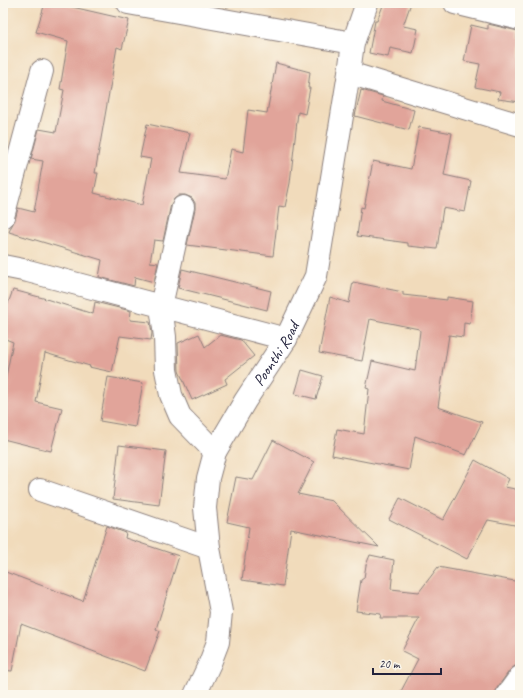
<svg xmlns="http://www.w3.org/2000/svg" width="523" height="698" font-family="Caveat,sans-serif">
<rect width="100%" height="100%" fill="#fbf7ec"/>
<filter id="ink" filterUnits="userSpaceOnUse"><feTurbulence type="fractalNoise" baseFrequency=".025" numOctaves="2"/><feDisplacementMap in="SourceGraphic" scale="8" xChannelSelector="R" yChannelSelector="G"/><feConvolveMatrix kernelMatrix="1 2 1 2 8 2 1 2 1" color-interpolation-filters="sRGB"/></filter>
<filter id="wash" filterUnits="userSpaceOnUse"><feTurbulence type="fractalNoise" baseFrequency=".012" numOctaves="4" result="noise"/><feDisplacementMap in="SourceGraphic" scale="16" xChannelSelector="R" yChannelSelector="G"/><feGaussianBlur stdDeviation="0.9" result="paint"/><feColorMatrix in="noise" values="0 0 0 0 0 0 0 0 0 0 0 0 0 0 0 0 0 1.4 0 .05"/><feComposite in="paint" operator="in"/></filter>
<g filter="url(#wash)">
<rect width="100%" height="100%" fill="#f1dbbb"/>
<g id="blocks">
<path fill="#e1a49a" d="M 45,3 L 68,3 L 68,6 L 129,20 L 122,49 L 117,47 L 95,173 L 98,173 L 94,193 L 142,205 L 151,159 L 140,157 L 147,124 L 190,133 L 181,173 L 225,179 L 231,149 L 243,152 L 248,110 L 267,113 L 276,63 L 310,72 L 308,88 L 310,88 L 305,114 L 298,112 L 290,183 L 285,207 L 279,206 L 273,256 L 187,245 L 195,209 L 195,203 L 192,198 L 185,195 L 179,195 L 174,199 L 171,204 L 163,241 L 154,240 L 150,262 L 158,263 L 154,282 L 135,277 L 134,286 L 99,277 L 102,260 L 9,232 L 11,227 L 15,220 L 18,208 L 34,212 L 43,161 L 31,159 L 39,129 L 56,132 L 64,90 L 60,89 L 68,41 L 36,32 Z
M 384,3 L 411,3 L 403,26 L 418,29 L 413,53 L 390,48 L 388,57 L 369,53 L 375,21 L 377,21 Z
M 488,24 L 518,31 L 517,38 L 520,39 L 520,102 L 498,99 L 500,92 L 475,87 L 480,64 L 464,61 L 471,25 L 488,29 Z
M 361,90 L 383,96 L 382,101 L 414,110 L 409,130 L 355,116 Z
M 419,127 L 452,133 L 444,175 L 471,181 L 465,212 L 443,208 L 437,249 L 408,246 L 408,243 L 357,236 L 361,207 L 364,208 L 373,161 L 411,169 Z
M 182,269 L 271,291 L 267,310 L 178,288 Z
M 353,282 L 403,292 L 403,295 L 447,300 L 447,297 L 473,301 L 470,324 L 464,323 L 463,337 L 449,335 L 438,407 L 482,422 L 466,455 L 415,436 L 409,470 L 332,455 L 337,429 L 364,434 L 369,389 L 366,388 L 372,361 L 415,371 L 420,331 L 419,329 L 370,319 L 362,361 L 319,353 L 330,297 L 349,303 Z
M 13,290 L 43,298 L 93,314 L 95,302 L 131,311 L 130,320 L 150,322 L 152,333 L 151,340 L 120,336 L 112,372 L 89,367 L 90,366 L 45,353 L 36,402 L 62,408 L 51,451 L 3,439 L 3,391 L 13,342 L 3,338 L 3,317 Z
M 199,334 L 205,347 L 220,335 L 241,340 L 254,356 L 225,379 L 227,384 L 192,400 L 179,371 L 178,343 Z
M 302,370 L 323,376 L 316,399 L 295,394 Z
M 108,377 L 143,383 L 135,427 L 100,421 Z
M 273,440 L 314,462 L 298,494 L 332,501 L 379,547 L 291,529 L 283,586 L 242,580 L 249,527 L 227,522 L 236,477 L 253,480 Z
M 119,445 L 166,451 L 159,505 L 113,499 Z
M 475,460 L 509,479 L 505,487 L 520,490 L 520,526 L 488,520 L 467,559 L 389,519 L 400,498 L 443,520 Z
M 107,526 L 126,533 L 125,538 L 179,556 L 156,629 L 160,631 L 145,671 L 21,624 L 12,671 L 3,670 L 3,571 L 83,601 Z
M 370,555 L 394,560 L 391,589 L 419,592 L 438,567 L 520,582 L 520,665 L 515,666 L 510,670 L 497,688 L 495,695 L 399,695 L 418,659 L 402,651 L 419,618 L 380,618 L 381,614 L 356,611 L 361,580 L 364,578 L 366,565 Z"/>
</g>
</g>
<g filter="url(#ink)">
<use href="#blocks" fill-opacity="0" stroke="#8a7e7b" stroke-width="1"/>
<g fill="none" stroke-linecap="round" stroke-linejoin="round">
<g stroke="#8a7e7b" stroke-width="24">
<path id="minor" d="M 128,3 L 353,43
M 455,3 L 520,19
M 349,73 L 520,125
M 183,207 L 161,306 L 165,337 L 166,370 L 171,395 L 180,416 L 215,452
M 3,217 L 42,71
M 3,266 L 28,271 L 286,339
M 40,490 L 209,548
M 507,695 L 520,677"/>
</g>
<g stroke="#8a7e7b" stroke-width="24">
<g id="major">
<path id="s1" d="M 195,695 L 210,663 L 218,642 L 221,612 L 209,548 L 205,508 L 208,478 L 215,452 L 245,401 L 286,339 L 316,276 L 349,73 L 353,43 L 367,3"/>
</g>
</g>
<use href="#minor" stroke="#fff" stroke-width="22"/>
<use href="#major" stroke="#fff" stroke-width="22"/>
</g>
</g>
<g text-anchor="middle" stroke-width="3.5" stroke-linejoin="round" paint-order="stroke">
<g font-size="16" fill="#22223b" stroke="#fbf7ec">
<text dy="6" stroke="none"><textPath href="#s1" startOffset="366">Poonthi Road</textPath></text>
</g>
</g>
<rect width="523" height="698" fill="none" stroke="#fbf7ec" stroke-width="16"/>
<path d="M373 668v6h68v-6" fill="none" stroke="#22223b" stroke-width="2"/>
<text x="379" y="668" font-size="12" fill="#22223b" stroke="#fbf7ec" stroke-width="3" paint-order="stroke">20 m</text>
</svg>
